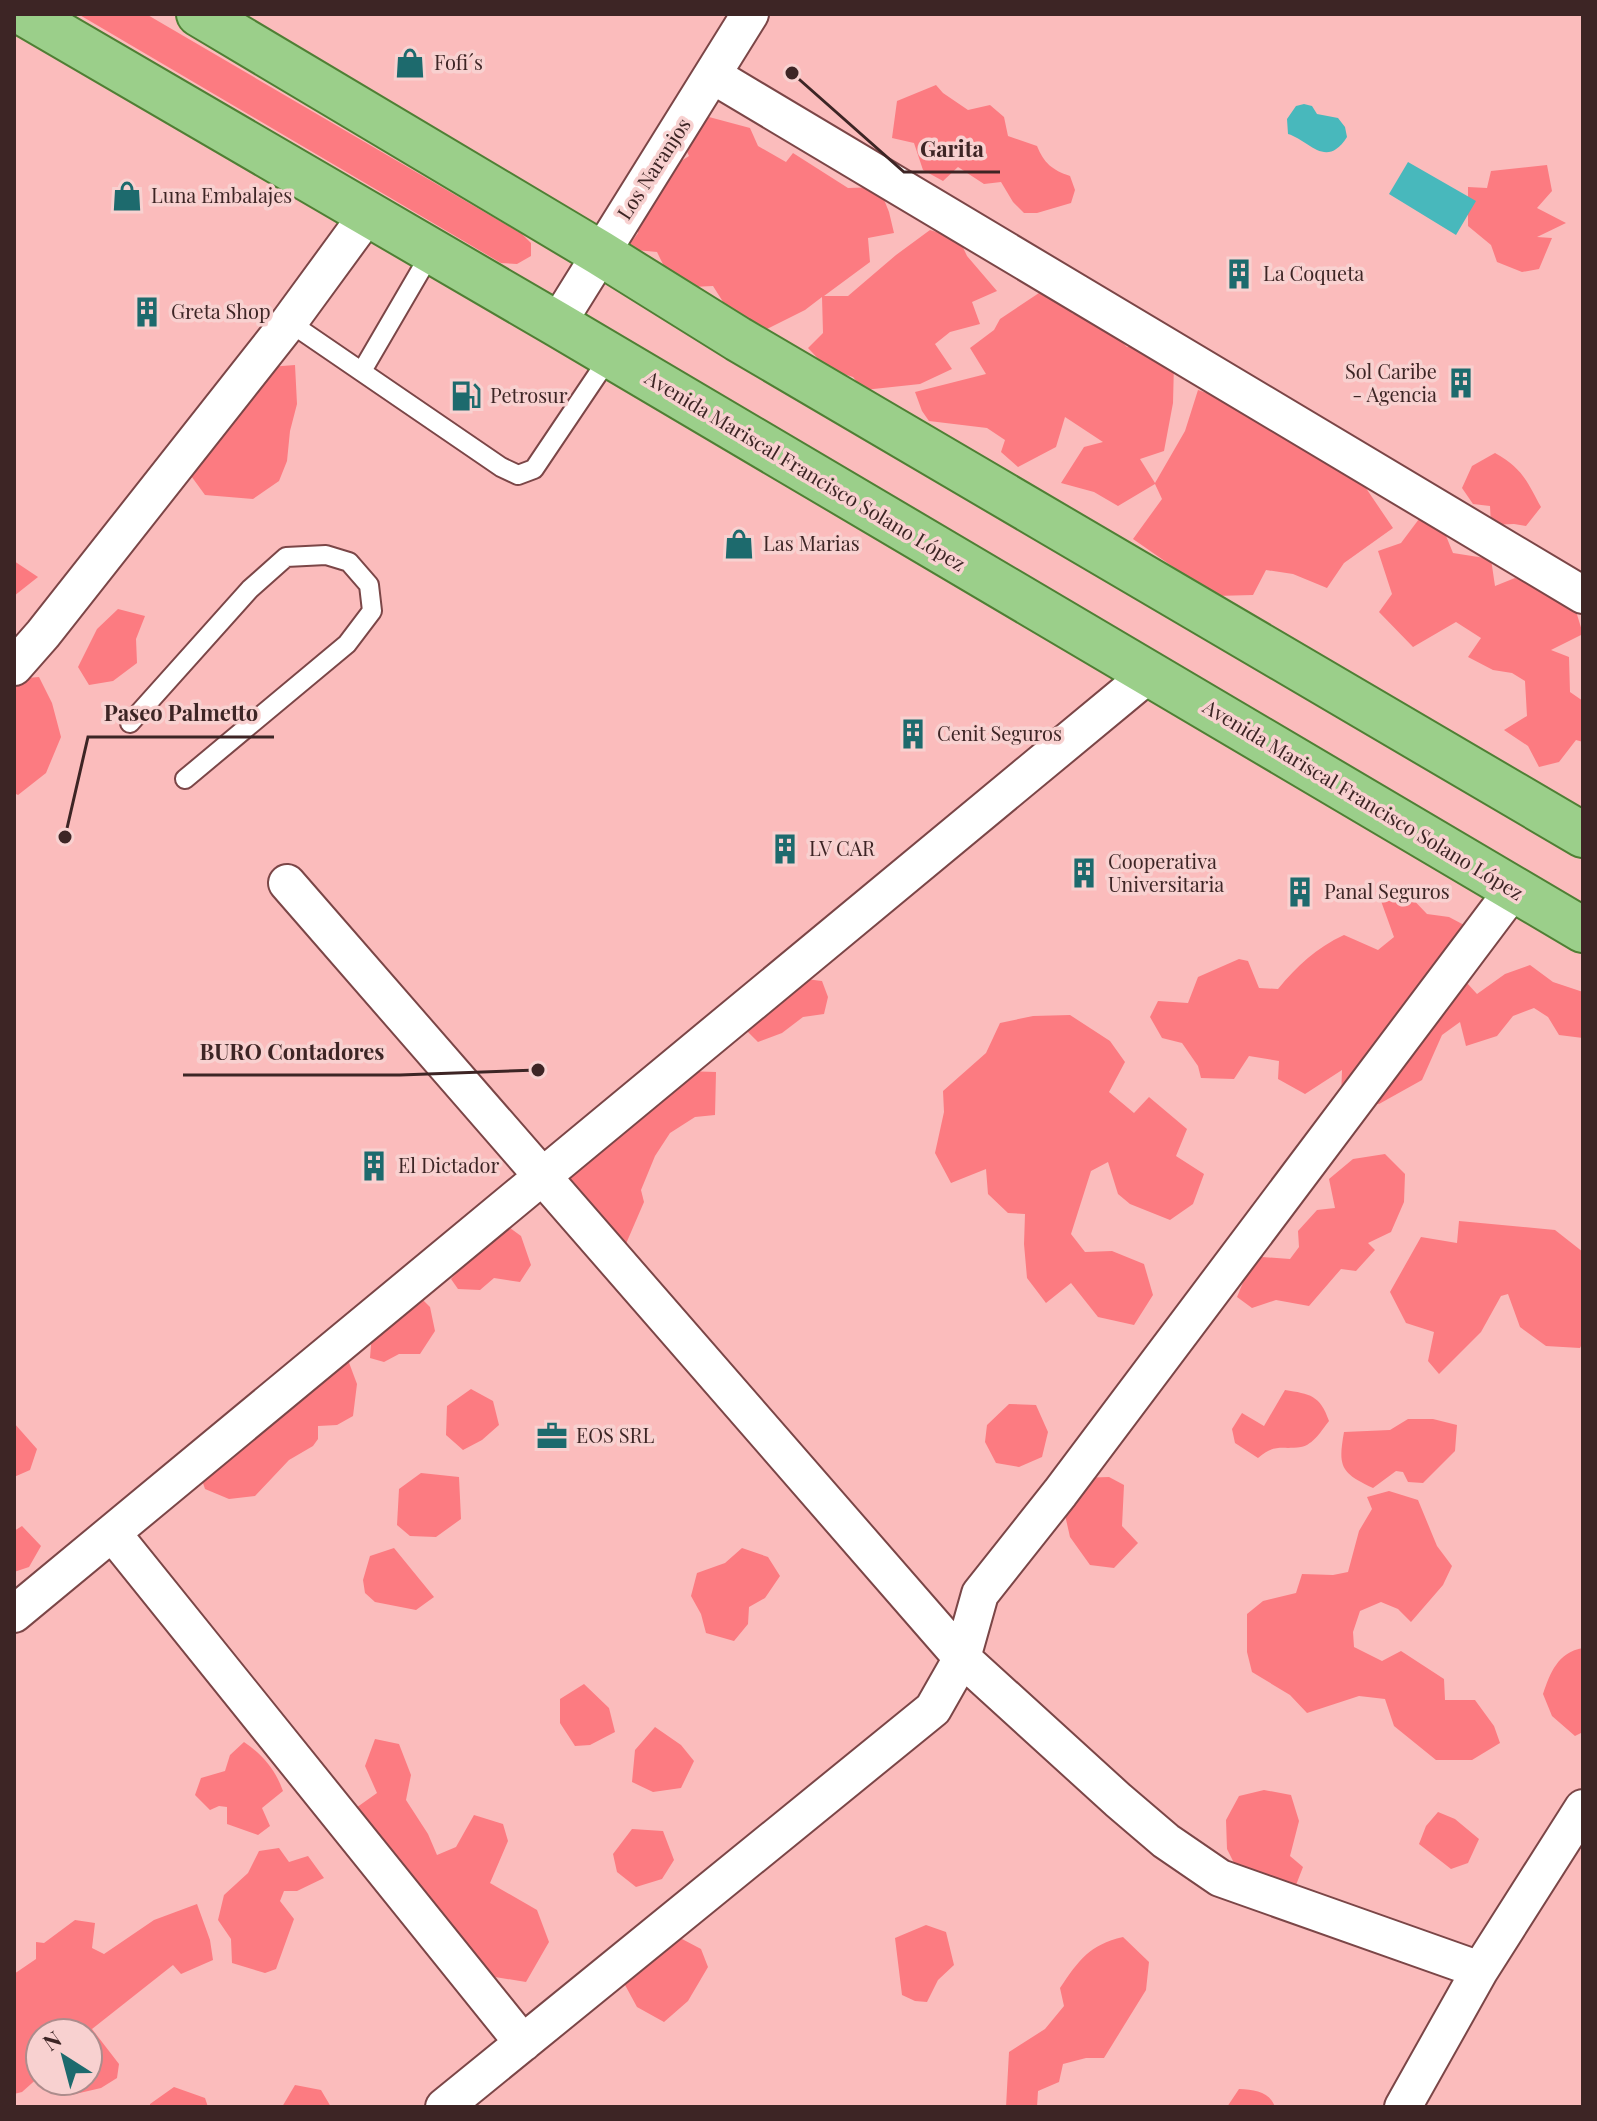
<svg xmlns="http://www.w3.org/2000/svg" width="1597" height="2121" font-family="'Playfair Display',serif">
<rect width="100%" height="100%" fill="#fbbcbc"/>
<path fill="#fc7b81" d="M 78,14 L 146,14 L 522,234 L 531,243 L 531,256 L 517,264 L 501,263 Z
M 936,85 L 943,93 L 968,110 L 990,105 L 1004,117 L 1008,136 L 1037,146 C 1044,163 1052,170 1070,176 L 1075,190 L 1071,203 L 1037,213 L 1024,213 L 1013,202 L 1001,182 L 984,184 L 958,167 L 943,181 L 923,170 L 914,143 L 892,138 L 897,101 Z
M 709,117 L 750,128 L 758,146 L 786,162 L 793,153 L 848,188 L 879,187 L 889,212 L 894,233 L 868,238 L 870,262 L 824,296 L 848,296 L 896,255 L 930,230 L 959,239 L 967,256 L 997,291 L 972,302 L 980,324 L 950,332 L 935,344 L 952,369 L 920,384 L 864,390 L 853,377 L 828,369 L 808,348 L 823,333 L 822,297 L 805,310 L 763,331 L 732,316 L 713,286 C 671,288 675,288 657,252 L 626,249 L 638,233 L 635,218 L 652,207 L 652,190 L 678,163 L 689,156 L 683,143 Z
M 1547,165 L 1552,191 L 1537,208 L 1566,223 L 1537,237 L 1552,238 L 1539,269 L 1522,272 L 1497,262 L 1491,245 L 1468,226 L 1468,187 L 1487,188 L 1491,171 Z
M 1042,291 L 1061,301 L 1073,314 L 1090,311 L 1127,347 L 1158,341 L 1174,363 L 1173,403 L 1164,451 L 1140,459 L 1155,483 L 1185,431 L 1198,390 L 1227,400 L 1355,472 L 1393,528 L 1344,563 L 1327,588 L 1293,574 L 1266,570 L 1253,595 L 1215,596 L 1133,539 L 1162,499 L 1155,484 L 1118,506 L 1094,492 L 1061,483 L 1084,447 L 1103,442 L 1065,417 L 1056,447 L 1018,467 L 1001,452 L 1005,440 L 987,428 L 929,421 L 922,411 L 915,392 L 986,374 L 970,348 L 994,330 L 1000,319 Z
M 295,365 L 297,404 L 290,431 L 287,461 L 279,481 L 253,499 L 205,495 L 186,469 L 256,368 Z
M 1495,453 C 1522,468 1527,481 1541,507 L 1526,526 L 1514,524 L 1491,525 L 1490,506 L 1473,504 L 1462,488 L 1472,466 Z
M 1422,515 L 1442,526 L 1453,553 L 1491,559 L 1495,586 L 1515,578 L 1542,584 L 1575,608 L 1583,634 L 1551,650 L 1569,657 L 1570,692 L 1583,701 L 1583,742 L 1576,740 L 1559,762 L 1539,767 L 1528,746 L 1504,730 L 1527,716 L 1525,681 L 1512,673 L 1493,670 L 1468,657 L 1481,638 L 1456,622 L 1413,647 L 1379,612 L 1392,594 L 1378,551 L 1401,543 Z
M 14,561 L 38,577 L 14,596 Z
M 118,609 L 145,616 L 136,639 L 137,663 L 113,681 L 89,685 L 78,667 L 97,629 Z
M 39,677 L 52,703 L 61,737 L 46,773 L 18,795 L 14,793 L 14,679 Z
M 1405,891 L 1427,914 L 1449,917 L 1481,934 L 1487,955 L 1467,983 L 1477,994 L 1505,974 L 1530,965 L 1553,982 L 1583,992 L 1583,1038 L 1559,1035 L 1548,1017 L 1534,1008 L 1513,1016 L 1497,1036 L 1466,1046 L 1460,1022 L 1442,1035 L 1422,1080 L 1379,1104 L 1341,1099 L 1342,1070 L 1305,1094 L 1278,1079 L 1279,1061 L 1249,1056 L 1234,1079 L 1201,1078 L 1198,1066 L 1182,1043 L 1162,1038 L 1150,1017 L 1158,1001 L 1188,1003 L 1198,977 L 1239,959 L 1248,961 L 1259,988 L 1278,989 C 1297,966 1316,948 1344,935 L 1378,950 L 1394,937 L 1381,901 Z
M 806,979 L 822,981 L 828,997 L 824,1014 L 803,1017 L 782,1033 L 758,1042 L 744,1028 Z
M 1070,1015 L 1110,1041 L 1125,1062 L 1109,1092 L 1134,1113 L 1149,1097 L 1187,1129 L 1176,1156 L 1204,1174 L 1193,1204 L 1170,1220 L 1130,1204 L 1118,1194 L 1108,1162 L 1091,1171 L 1071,1234 L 1085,1252 L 1112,1251 L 1144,1264 L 1153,1295 L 1134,1325 L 1098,1317 L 1071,1283 L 1046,1303 L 1027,1278 L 1024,1244 L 1025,1214 L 1008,1213 L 988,1194 L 986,1169 L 951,1183 L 935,1153 L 944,1112 L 943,1091 L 986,1053 L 1000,1023 L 1033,1016 Z
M 683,1071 L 716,1072 L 715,1115 L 695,1117 L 670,1133 L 655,1156 L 641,1190 L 644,1202 L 622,1253 L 595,1263 L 576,1243 L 579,1229 L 568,1164 Z
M 1385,1154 L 1405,1174 L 1404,1202 L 1391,1232 L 1368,1243 L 1375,1250 L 1356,1271 L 1341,1269 L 1309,1306 L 1276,1300 L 1252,1308 L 1237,1297 L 1249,1268 L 1262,1257 L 1290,1259 L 1299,1247 L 1298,1231 L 1317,1210 L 1335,1208 L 1329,1179 L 1353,1159 Z
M 1459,1221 L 1555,1230 L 1583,1252 L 1583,1342 L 1580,1348 L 1546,1346 L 1520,1327 L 1508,1294 L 1501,1296 L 1481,1332 L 1439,1374 L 1428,1361 L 1434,1332 L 1406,1323 L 1390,1292 L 1421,1237 L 1457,1243 Z
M 502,1222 L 521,1236 L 531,1265 L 520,1282 L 494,1278 L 480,1290 L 458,1289 L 451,1279 Z
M 415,1292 L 430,1307 L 435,1331 L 420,1354 L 399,1354 L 384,1362 L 370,1358 L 372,1333 Z
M 348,1360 L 357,1384 L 353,1416 L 337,1425 L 318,1426 L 318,1439 L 313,1446 L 289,1460 L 255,1496 L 229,1499 L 205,1489 L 200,1474 Z
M 471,1389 L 493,1401 L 499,1425 L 482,1440 L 463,1450 L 446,1435 L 447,1406 Z
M 1285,1390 C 1310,1394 1320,1395 1329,1421 C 1322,1430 1313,1445 1301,1447 C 1280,1450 1276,1443 1258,1458 L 1235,1443 L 1232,1429 L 1242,1413 L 1264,1426 Z
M 1009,1404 L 1036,1405 L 1048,1432 L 1042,1457 L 1019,1467 L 996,1463 L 985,1442 L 987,1425 Z
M 1408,1419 L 1433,1419 L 1457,1425 L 1455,1451 L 1423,1483 L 1408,1482 L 1403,1472 L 1396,1471 L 1373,1488 C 1340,1473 1338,1466 1344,1432 L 1390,1430 Z
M 14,1423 L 37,1449 L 30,1470 L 14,1477 Z
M 421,1473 L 459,1477 L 461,1519 L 436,1537 L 410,1536 L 397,1525 L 399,1489 Z
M 1109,1477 L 1124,1485 L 1122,1526 L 1138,1543 L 1114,1568 L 1090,1565 L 1070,1537 L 1060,1493 L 1078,1478 Z
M 1389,1491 L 1418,1500 L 1437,1546 L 1452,1566 L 1443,1585 L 1411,1622 L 1398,1609 L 1381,1602 L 1360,1611 L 1353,1632 L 1354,1647 L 1382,1661 L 1401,1651 L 1444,1679 L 1445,1700 L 1475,1700 L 1494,1726 L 1500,1743 L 1472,1760 L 1436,1760 L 1394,1726 L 1385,1699 L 1359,1696 L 1307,1713 L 1290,1695 L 1252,1672 L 1247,1652 L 1247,1614 L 1263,1601 L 1296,1593 L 1302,1574 L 1333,1575 L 1348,1572 L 1359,1531 L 1372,1509 L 1367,1497 Z
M 22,1526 L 41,1546 L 29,1567 L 14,1572 L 14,1531 Z
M 394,1548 L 434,1597 L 416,1610 L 375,1602 L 365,1593 L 363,1580 L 370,1556 Z
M 742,1548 L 768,1557 L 780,1576 L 765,1598 L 749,1607 L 748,1624 L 734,1641 L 706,1633 L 701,1614 L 691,1596 L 697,1573 L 725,1563 Z
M 1583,1648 L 1583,1732 L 1575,1736 L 1552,1716 L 1543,1694 C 1550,1673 1558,1652 1583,1648 Z
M 584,1684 L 609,1708 L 615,1732 L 590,1745 L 575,1746 L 560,1723 L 560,1699 Z
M 655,1727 L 681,1745 L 694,1761 L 681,1788 L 653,1792 L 632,1782 L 635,1750 Z
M 375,1739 L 399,1744 L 411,1775 L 406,1800 L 428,1834 L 437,1855 L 456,1847 L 474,1815 L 503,1824 L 508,1841 L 490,1883 L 537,1910 L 549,1942 L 526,1982 L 483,1975 L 346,1815 L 377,1793 L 365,1766 Z
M 244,1742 C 263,1755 275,1769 283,1791 L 262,1808 L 270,1826 L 258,1835 L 227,1824 L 227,1807 L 219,1806 L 210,1810 L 195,1795 L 201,1778 L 225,1771 L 230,1755 Z
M 1264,1790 L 1291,1795 L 1299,1821 L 1290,1856 L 1303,1867 L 1296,1885 L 1270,1887 L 1239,1873 L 1227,1849 L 1226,1820 L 1239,1796 Z
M 1438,1812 L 1455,1819 L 1479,1839 L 1468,1863 L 1451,1869 L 1419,1844 L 1426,1826 Z
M 632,1829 L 663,1831 L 674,1860 L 662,1879 L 636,1887 L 617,1872 L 613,1854 Z
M 279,1848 L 289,1862 L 308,1856 L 324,1878 L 297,1891 L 284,1891 L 280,1901 L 294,1919 L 276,1969 L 265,1973 L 232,1963 L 231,1939 L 218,1920 L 224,1895 L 248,1873 L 259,1851 Z
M 197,1904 L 210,1940 L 213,1960 L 181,1974 L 173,1965 L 92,2029 L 119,2064 L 117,2078 L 101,2088 L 71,2095 L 61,2081 L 88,2081 L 88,2033 L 40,2033 L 40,2076 L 22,2092 L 14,2094 L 14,1974 L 36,1959 L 36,1942 L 44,1943 L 75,1920 L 95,1923 L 92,1948 L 104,1954 L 154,1920 Z
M 926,1925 L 946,1932 L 954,1965 L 938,1980 L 927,2002 L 915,2001 L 902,1995 L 895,1938 Z
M 665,1930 L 701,1949 L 708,1967 L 688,2001 L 664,2022 L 637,2007 L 625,1985 L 634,1948 Z
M 1123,1937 L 1149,1962 L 1146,1990 L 1104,2058 L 1086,2058 L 1063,2064 L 1059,2082 L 1038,2091 L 1037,2107 L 1006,2107 L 1009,2052 L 1045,2029 L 1064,2006 L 1060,1988 C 1079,1960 1089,1945 1123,1937 Z
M 295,2085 L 321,2090 L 331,2107 L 282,2107 Z
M 174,2087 L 205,2098 L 208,2107 L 150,2107 L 150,2104 Z
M 1239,2089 C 1255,2090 1269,2091 1275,2107 L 1227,2107 Z"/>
<path fill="#48b8bc" d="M 1304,104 L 1312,106 L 1317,114 L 1338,118 L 1345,127 L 1347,137 C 1326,170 1309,140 1288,134 L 1287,119 L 1296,106 Z
M 1408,162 L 1476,201 L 1456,235 L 1389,194 Z"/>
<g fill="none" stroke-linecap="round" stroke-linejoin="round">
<g stroke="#7b4647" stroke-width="22">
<path id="lane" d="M 289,322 L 501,467 L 518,475 L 534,469 L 610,356
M 362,371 L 432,251
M 130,723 L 250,589 L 286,557 L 326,555 L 349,562 L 369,585 L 372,611 L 347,644 L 185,779"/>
</g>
<g stroke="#7b4647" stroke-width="40">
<path id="street" d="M 714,76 L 1583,595
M 557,324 L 750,14
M 14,667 L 43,634 L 289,322 L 368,214
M 287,883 L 962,1658 L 1118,1800 L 1166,1841 L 1220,1878 L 1480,1970
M 113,1534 L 523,2043
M 14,1614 L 1149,674
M 444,2107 L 933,1709 L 962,1658 L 980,1594 L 1060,1493 L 1514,889
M 1403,2107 L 1480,1970 L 1583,1808"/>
</g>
<g stroke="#4f7f34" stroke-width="48">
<path id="primary" d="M 25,14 L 557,324 L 1583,930
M 199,14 L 600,253 L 738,339 L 1583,835"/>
</g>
<use href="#lane" stroke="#fff" stroke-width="18"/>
<use href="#street" stroke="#fff" stroke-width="36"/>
<use href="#primary" stroke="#9bcf8a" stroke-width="44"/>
</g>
<defs>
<g id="shop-bare" transform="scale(2.4)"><path d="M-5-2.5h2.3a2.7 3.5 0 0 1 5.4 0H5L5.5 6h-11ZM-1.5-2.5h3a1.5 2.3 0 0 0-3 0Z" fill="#1d6a6d" stroke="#f8d1d0" stroke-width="2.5" paint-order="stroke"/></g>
<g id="building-bare" transform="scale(2.4)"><path d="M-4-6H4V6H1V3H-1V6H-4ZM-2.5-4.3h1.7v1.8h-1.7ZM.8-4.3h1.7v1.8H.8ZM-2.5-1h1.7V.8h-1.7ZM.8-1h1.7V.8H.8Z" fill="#1d6a6d" stroke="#f8d1d0" stroke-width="2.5" paint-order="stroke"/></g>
<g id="fuel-bare" transform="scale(2.4)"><path d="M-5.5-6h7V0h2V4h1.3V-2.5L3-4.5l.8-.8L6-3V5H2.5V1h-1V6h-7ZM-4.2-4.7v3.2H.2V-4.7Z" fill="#1d6a6d" stroke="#f8d1d0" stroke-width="2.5" paint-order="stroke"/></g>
<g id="office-bare" transform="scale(2.4)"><path d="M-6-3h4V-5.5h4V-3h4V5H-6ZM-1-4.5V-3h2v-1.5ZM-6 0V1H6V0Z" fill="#1d6a6d" stroke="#f8d1d0" stroke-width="2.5" paint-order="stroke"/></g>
</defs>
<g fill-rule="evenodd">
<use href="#shop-bare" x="410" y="63"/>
<use href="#shop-bare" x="127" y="196"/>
<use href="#building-bare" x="1239" y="274"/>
<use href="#building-bare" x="147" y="312"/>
<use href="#building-bare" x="1461" y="383"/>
<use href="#fuel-bare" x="466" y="396"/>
<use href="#shop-bare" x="739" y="544"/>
<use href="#building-bare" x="913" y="734"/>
<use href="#building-bare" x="785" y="849"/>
<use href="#building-bare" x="1084" y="873"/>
<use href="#building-bare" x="1300" y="892"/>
<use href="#building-bare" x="374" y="1166"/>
<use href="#office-bare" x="552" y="1436"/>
</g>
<g text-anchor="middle" stroke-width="7" stroke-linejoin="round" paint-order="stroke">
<g font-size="20" fill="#3d2525" stroke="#f8d1d0" text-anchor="start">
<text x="434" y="70">Fofi´s</text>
<text x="151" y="203">Luna Embalajes</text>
<text x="1263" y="281">La Coqueta</text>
<text x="171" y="319">Greta Shop</text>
<text x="1437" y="379" text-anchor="end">Sol Caribe<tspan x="1437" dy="23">- Agencia</tspan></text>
<text x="490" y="403">Petrosur</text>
<text x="763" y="551">Las Marias</text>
<text x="937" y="741">Cenit Seguros</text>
<text x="809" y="856">LV CAR</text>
<text x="1108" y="869">Cooperativa<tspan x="1108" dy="23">Universitaria</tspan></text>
<text x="1324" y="899">Panal Seguros</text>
<text x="398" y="1173">El Dictador</text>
<text x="576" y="1443">EOS SRL</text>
</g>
<g font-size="20" fill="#3d2525" stroke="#f8d1d0">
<text transform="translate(654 169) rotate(-57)" y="7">Los Naranjos</text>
<text transform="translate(805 471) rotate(31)" y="7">Avenida Mariscal Francisco Solano López</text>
<text transform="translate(1363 800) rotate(31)" y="7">Avenida Mariscal Francisco Solano López</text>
</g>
</g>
<path fill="none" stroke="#3d2525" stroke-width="3" d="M792 73L904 172H1000M65 837L88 737H274M538 1070L400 1075H183"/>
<g fill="#3d2525" stroke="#f8d1d0" stroke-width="3">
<circle cx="792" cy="73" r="8"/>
<circle cx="65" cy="837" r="8"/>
<circle cx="538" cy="1070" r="8"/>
</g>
<g font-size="22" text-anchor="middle" font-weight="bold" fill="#3d2525" stroke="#f8d1d0" stroke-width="7" stroke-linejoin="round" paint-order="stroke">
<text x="952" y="157">Garita</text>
<text x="181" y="721">Paseo Palmetto</text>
<text x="292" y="1060">BURO Contadores</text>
</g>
<rect width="1597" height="2121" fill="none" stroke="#3d2525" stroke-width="32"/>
<g transform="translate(64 2057) rotate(324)"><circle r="38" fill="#f8d1d0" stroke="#ad8c8c" stroke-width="2"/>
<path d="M0-6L14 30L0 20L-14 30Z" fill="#1d6a6d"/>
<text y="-12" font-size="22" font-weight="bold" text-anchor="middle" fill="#3d2525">N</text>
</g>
</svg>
